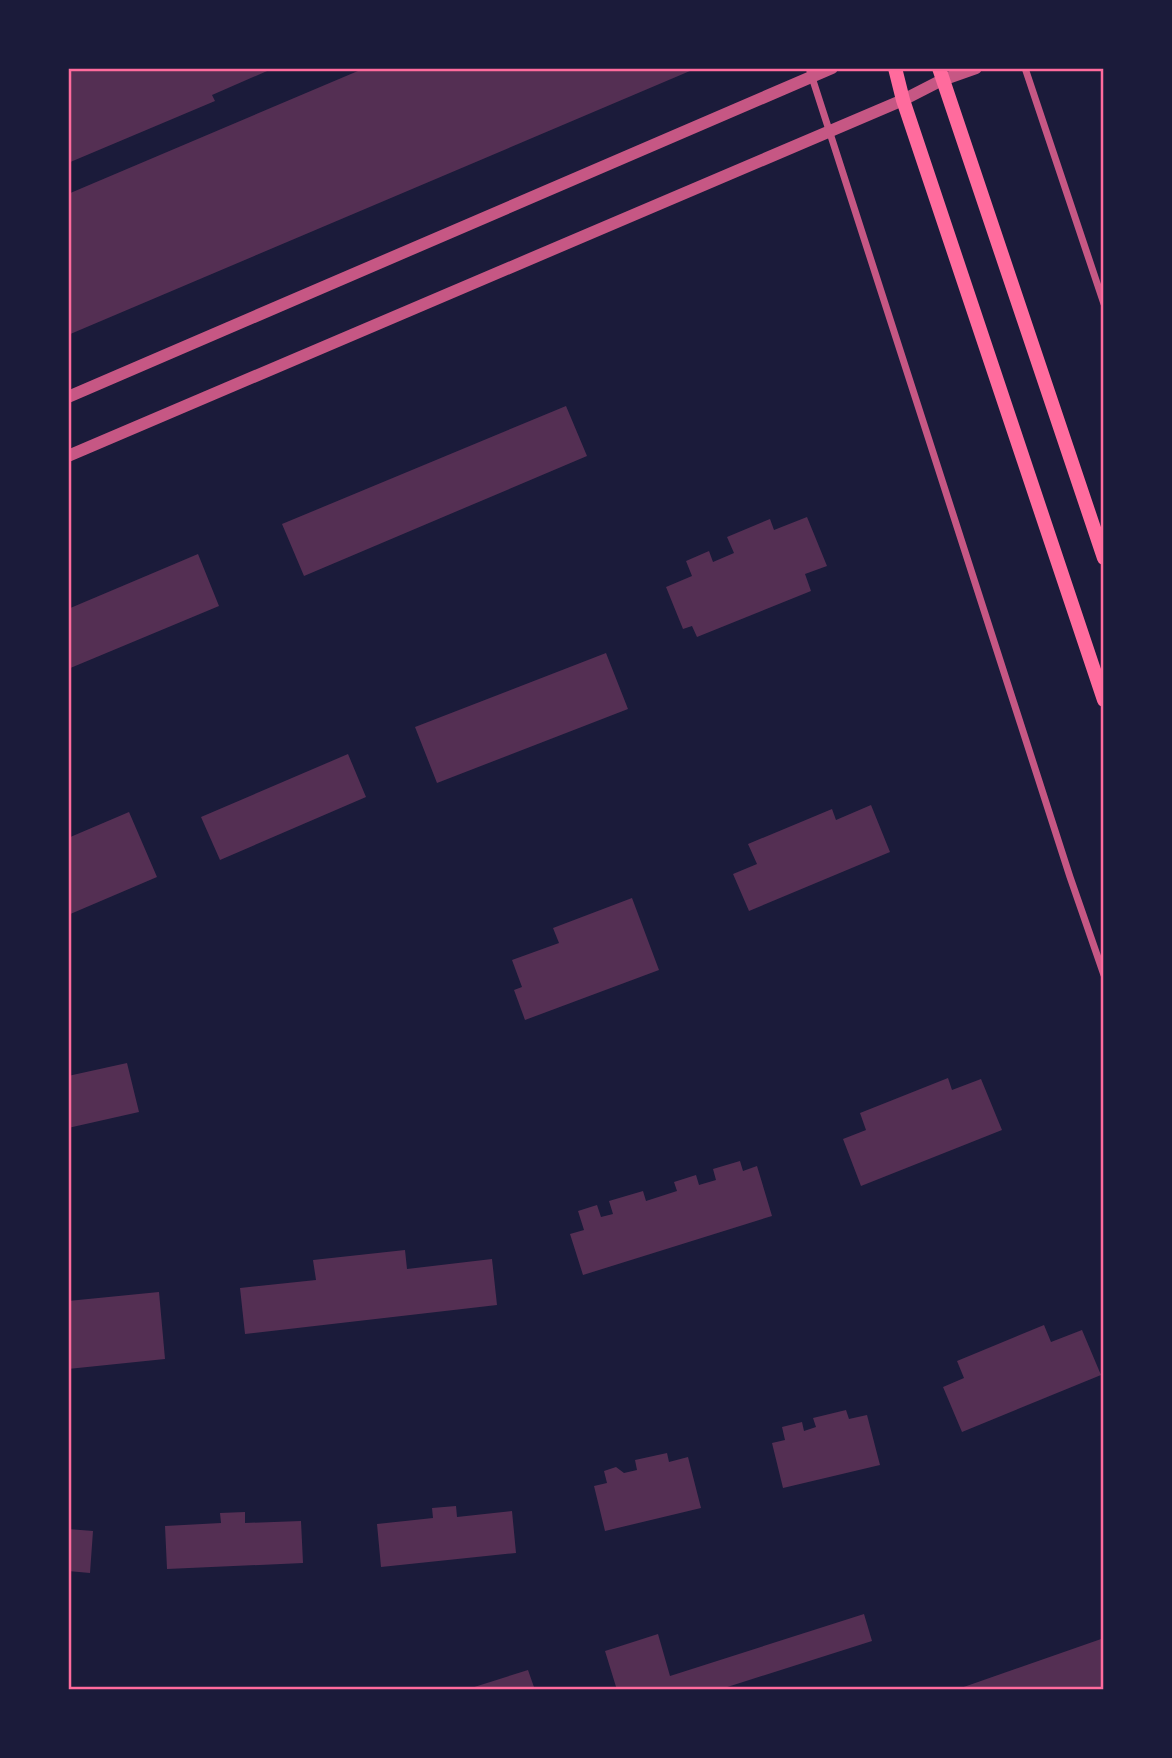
<svg xmlns="http://www.w3.org/2000/svg" width="1172" height="1758" font-family="Overpass,sans-serif">
<rect width="100%" height="100%" fill="#1b1b3a"/>
<path fill="#542f53" d="M 68,68 L 274,68 L 212,95 L 215,101 L 68,163 Z
M 365,68 L 697,68 L 68,335 L 68,194 Z
M 566,406 L 587,456 L 304,576 L 282,524 Z
M 807,517 L 827,566 L 805,574 L 811,591 L 697,637 L 692,626 L 683,629 L 666,587 L 692,576 L 686,561 L 709,551 L 713,562 L 734,553 L 727,537 L 770,519 L 774,530 Z
M 198,554 L 219,606 L 68,669 L 68,609 Z
M 606,653 L 628,709 L 437,783 L 415,727 Z
M 348,754 L 366,797 L 220,860 L 201,817 Z
M 871,805 L 890,852 L 749,911 L 733,874 L 757,864 L 748,844 L 832,809 L 836,820 Z
M 129,812 L 157,877 L 68,915 L 68,838 Z
M 632,898 L 659,970 L 525,1020 L 514,990 L 522,987 L 512,960 L 559,943 L 553,928 Z
M 127,1063 L 139,1112 L 68,1128 L 68,1076 Z
M 948,1078 L 952,1090 L 981,1079 L 1002,1130 L 861,1186 L 843,1139 L 866,1130 L 860,1113 Z
M 740,1161 L 743,1171 L 757,1166 L 772,1216 L 583,1275 L 570,1234 L 584,1230 L 578,1211 L 597,1205 L 601,1217 L 613,1214 L 609,1201 L 643,1191 L 646,1201 L 677,1191 L 674,1182 L 696,1175 L 699,1185 L 716,1180 L 713,1169 Z
M 405,1250 L 407,1269 L 492,1259 L 497,1305 L 245,1334 L 240,1288 L 316,1280 L 313,1260 Z
M 159,1292 L 165,1359 L 68,1369 L 68,1301 Z
M 1044,1325 L 1051,1342 L 1082,1330 L 1101,1375 L 962,1432 L 943,1387 L 964,1378 L 957,1361 Z
M 846,1410 L 849,1419 L 867,1415 L 880,1465 L 783,1488 L 772,1443 L 785,1440 L 782,1427 L 802,1422 L 804,1431 L 816,1427 L 813,1418 Z
M 667,1453 L 669,1462 L 688,1457 L 701,1508 L 605,1531 L 594,1486 L 607,1483 L 604,1471 L 616,1467 L 624,1473 L 637,1470 L 635,1460 Z
M 456,1506 L 457,1517 L 512,1511 L 516,1553 L 381,1567 L 377,1524 L 433,1518 L 432,1508 Z
M 245,1512 L 245,1523 L 301,1521 L 303,1563 L 167,1569 L 165,1526 L 221,1523 L 220,1513 Z
M 68,1529 L 93,1531 L 90,1573 L 68,1571 Z
M 864,1614 L 872,1641 L 718,1690 L 617,1690 L 605,1651 L 658,1634 L 670,1676 Z
M 1104,1638 L 1104,1690 L 958,1690 L 958,1689 Z
M 528,1670 L 535,1690 L 468,1690 L 468,1689 Z"/>
<g fill="none" stroke-linecap="round" stroke-linejoin="round">
<path stroke="#c65784" stroke-width="7" d="M 809,68 L 1070,877 L 1104,975
M 1025,68 L 1104,304"/>
<path stroke="#c65784" stroke-width="12" d="M 68,397 L 832,68
M 68,456 L 903,100 L 942,80 L 976,68"/>
<path stroke="#ff6b9d" stroke-width="14" d="M 895,68 L 903,100 L 1104,700
M 939,68 L 1104,558"/>
</g>
<rect width="1172" height="1758" fill="none" stroke="#1b1b3a" stroke-width="140"/>
<rect x="70" y="70" width="1032" height="1618" fill="none" stroke="#ff6b9d" stroke-width="2.5"/>
</svg>
